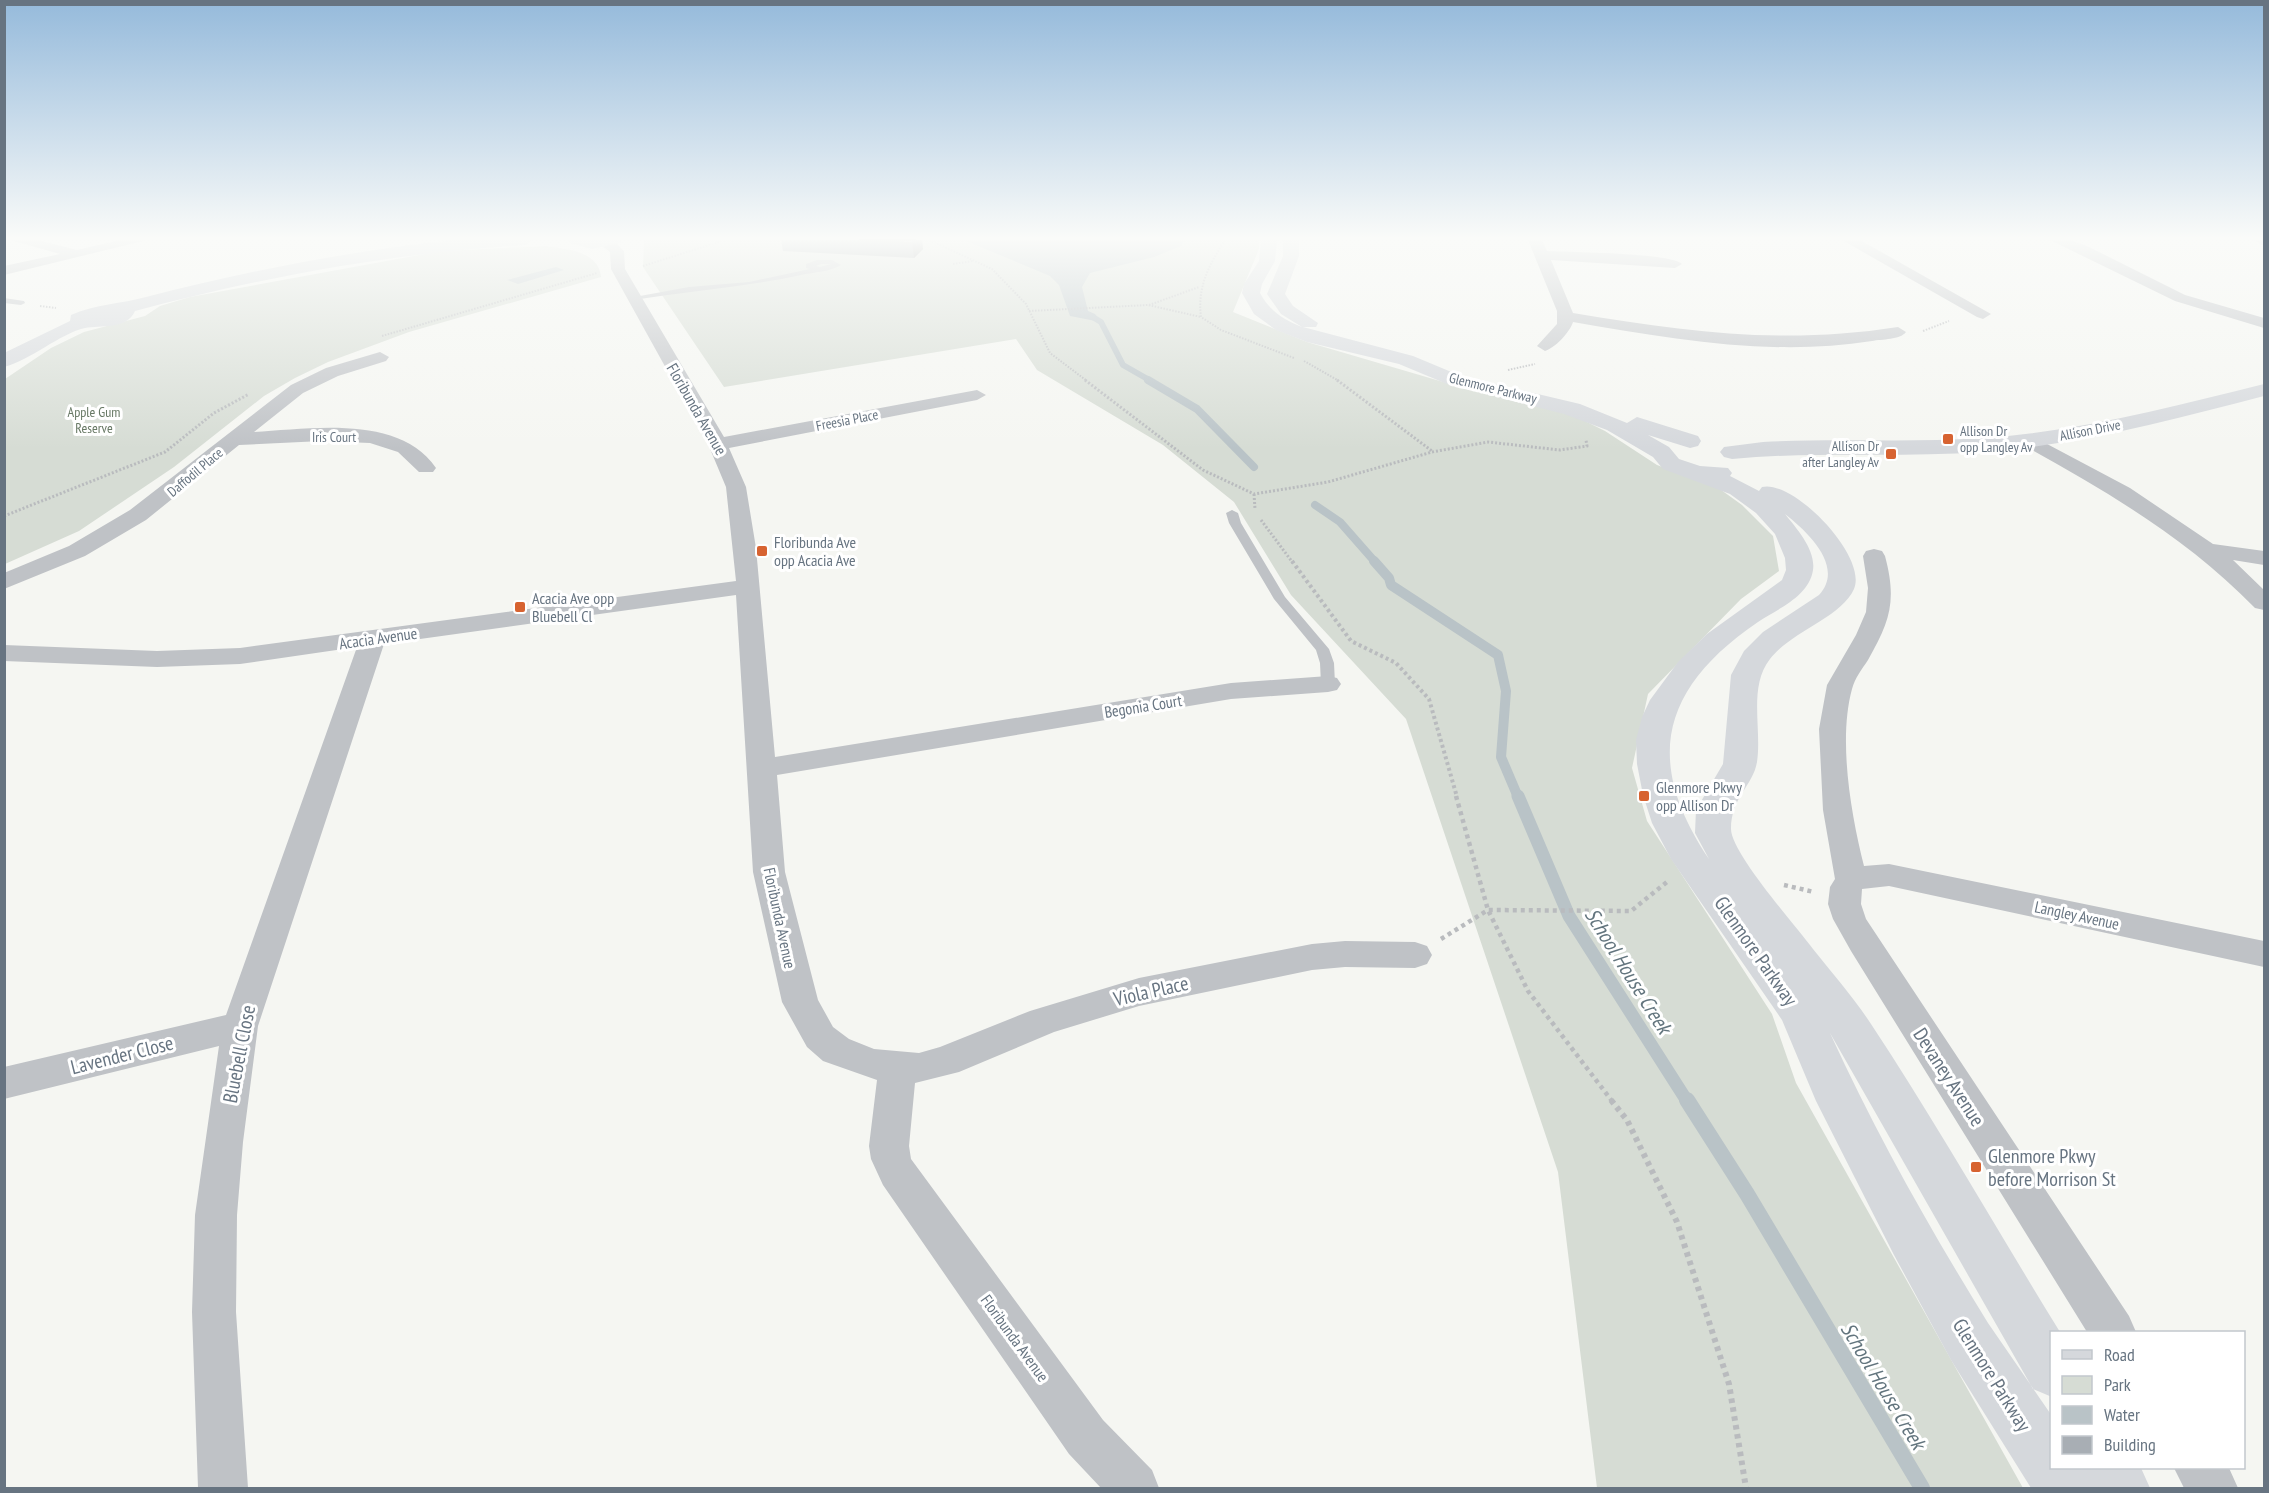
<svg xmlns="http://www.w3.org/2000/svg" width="2269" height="1493" font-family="'PT Sans Narrow',sans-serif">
<rect width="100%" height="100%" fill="#f5f6f2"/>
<path fill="#d6dcd4" d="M 644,240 L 1259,240 L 1259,249 L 1233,312 L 1307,342 L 1457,386 L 1567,412 L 1605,431 L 1657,465 L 1717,487 L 1742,505 L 1773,536 L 1779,571 L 1741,599 L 1648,694 L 1632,768 L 1647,821 L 1772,1014 L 1796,1083 L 2023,1488 L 1597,1488 L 1558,1172 L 1406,719 L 1291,595 L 1234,502 L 1163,445 L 1037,370 L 1016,339 L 724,387 L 643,267 Z
M 546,246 C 566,249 599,251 601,277 L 409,332 L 328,362 L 295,378 L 264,396 L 174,467 L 79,531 L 5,564 L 5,379 L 51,348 L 84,332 L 145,316 L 160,306 L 190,297 L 441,251 Z"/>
<path fill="#b9c3c7" d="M 964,240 L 1184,240 L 1181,246 L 1154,257 L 1090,273 L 1082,287 L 1088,311 L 1095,314 L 1101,322 L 1070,316 L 1059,285 L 1050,276 Z
M 556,267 L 564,270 L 518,284 L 507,280 Z"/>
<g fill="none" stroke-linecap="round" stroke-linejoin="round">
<path stroke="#b9c3c7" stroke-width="6" d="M 1091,316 L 1101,322 L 1123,365 L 1151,381"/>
<path stroke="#b9c3c7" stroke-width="8" d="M 1148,380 L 1197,409 L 1254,467
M 1315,505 L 1340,522 L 1376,563"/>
<path stroke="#b9c3c7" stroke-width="10" d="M 1374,561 L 1389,578 L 1391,585 L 1498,655 L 1506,691 L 1501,757 L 1518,797"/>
<path stroke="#b9c3c7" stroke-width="13" d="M 1518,796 L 1569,916 L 1687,1101"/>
<path stroke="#b9c3c7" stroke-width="16" d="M 1687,1100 L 1747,1194 L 1922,1488"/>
<path stroke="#b9bbbe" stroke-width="2" stroke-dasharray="1.5 1.5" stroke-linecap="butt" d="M 929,240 L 992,269 L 1026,304 L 1050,353 L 1087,381
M 1225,240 C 1209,265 1197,287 1201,317 L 1221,330 L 1294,358
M 953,264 L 973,261
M 643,266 L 725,240
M 1149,305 L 1199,287
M 40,306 L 56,308
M 1029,311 L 1148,305 L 1201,317
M 1923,331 L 1949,321
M 382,336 L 597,273
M 1304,361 L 1339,381
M 1508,370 L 1535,364"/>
<path stroke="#b9bbbe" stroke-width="3" stroke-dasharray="2 2" stroke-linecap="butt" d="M 1085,380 L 1203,470 L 1254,494 L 1328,482 L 1432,452 L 1488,442 L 1560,450 L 1587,446 L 1586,440
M 1337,380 L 1432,451
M 1254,494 L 1255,509
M 4,516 L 165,452 L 214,413 L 249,394
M 1261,520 L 1293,563"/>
<path stroke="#b9bbbe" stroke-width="4" stroke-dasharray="3 3" stroke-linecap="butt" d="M 1292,561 L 1351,641 L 1396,663 L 1429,699 L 1457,797"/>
<path stroke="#b9bbbe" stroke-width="4.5" stroke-dasharray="4 4" stroke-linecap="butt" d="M 1456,796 L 1488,910 L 1528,991 L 1612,1101
M 1784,885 L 1814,892
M 1441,939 L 1488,910 L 1631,911 L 1667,882"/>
<path stroke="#b9bbbe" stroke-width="6" stroke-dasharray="4.5 4.5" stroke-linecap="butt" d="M 1611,1100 L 1627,1120 L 1677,1222 L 1729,1384 L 1746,1488"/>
<path fill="#bfc2c6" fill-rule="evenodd" d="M 817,260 L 832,260 L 841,265 C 830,272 814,272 801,275 C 746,287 689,291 633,300 L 629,298 L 689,287 L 749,282 L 810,269 L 806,268 L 806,264 ZM 821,264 L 831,264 L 820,267 L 816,266 Z
M 4,298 L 24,301 L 25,303 L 21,305 L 4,303 Z
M 1232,510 L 1238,513 L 1241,523 L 1285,597 L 1329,649 L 1334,663 L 1335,684 L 1333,687 L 1328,688 L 1321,684 L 1320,663 L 1316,650 L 1274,599 L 1229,523 L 1226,513 Z"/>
<path fill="#bfc2c6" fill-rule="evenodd" d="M 10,240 L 38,240 L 77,250 L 120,240 L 147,240 L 4,275 L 4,266 L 60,254 Z
M 600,240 L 613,240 L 624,251 L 625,269 L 724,437 L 977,390 L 986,395 L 977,400 L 729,448 L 746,487 L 756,548 L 775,757 L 1231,683 L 1328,676 L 1337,678 L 1341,684 L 1337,690 L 1328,692 L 1231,699 L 777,775 L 785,872 L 818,1000 L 833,1027 L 849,1039 L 874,1049 L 919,1053 L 940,1047 L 1030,1011 L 1139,978 L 1312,944 L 1345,941 L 1415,942 L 1427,946 L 1432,955 L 1427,964 L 1415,968 L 1345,967 L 1312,970 L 1139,1006 L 1054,1032 L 959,1072 L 915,1083 L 909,1146 L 911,1159 L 1103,1420 L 1152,1470 L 1159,1488 L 1101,1488 L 1069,1454 L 883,1185 L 871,1159 L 869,1146 L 877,1080 L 823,1061 L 807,1047 L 782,1002 L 753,872 L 736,595 L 384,644 L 258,1026 L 243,1142 L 237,1215 L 236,1312 L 248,1488 L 198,1488 L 192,1312 L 195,1215 L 219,1046 L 4,1099 L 4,1067 L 226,1015 L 357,647 L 240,664 L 157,667 L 4,661 L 4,645 L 157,651 L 240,648 L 736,581 L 726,487 L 708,444 L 611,269 L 610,252 L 601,245 Z
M 1528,240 L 1542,240 L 1547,251 C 1568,252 1672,253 1682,264 L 1675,268 L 1551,260 L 1573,313 C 1687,332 1783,345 1898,327 L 1906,332 C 1900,340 1882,339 1872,341 C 1772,357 1672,339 1573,322 C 1570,332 1555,348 1545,351 L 1537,346 L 1557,324 L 1557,311 Z
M 1842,240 L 1860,240 L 1991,314 L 1983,319 L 1977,317 Z
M 2050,240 L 2071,240 L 2087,246 L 2185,295 L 2264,318 L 2264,328 L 2175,301 Z
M 2254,240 L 2264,240 L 2264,246 Z
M 380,352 L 389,357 L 386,361 L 338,376 L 303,393 L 254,432 C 311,429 399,414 436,468 L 433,472 L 419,472 L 398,452 L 370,443 L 322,441 L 239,445 L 146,520 L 85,556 L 4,589 L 4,573 L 69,546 L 130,510 L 291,385 L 326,368 Z
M 2028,434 L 2130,488 L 2213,544 L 2264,551 L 2264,565 L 2233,560 L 2264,590 L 2264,610 L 2255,608 C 2187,538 2106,491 2021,444 L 2018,440 Z
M 1874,549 L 1882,551 L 1885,556 C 1897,601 1890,621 1868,660 C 1862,669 1855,678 1852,689 C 1838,740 1851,815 1864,866 L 1889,864 L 2264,941 L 2264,967 L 1889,886 L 1862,889 L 1861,904 L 1866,919 L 2129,1316 L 2136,1332 L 2087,1332 L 1851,951 L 1833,919 L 1828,904 L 1830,887 L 1835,879 L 1823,810 L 1819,729 L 1827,685 L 1856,635 L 1866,612 L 1868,588 L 1863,556 L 1866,551 Z
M 2174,1468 L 2229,1468 L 2238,1488 L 2184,1488 Z"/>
<path fill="#d5d8dc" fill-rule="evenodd" d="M 454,240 L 533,240 L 525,245 C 392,253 263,277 135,311 C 127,330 100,325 85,328 C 59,334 31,360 4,367 L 4,353 L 70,321 L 71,315 C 96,304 121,304 146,297 C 247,271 350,251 454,240 Z
M 568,240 L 622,240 L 620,243 L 592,249 L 570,243 Z
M 1261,240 L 1277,240 L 1275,261 L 1262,284 L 1260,293 C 1269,310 1283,320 1302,327 L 1281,314 L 1267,294 L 1283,256 L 1283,240 L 1299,240 L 1299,256 L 1285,294 L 1293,306 L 1318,323 L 1316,327 L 1303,327 L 1413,356 L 1461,376 L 1580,404 L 1627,423 L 1637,417 L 1698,436 L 1701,441 L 1698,446 L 1690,448 L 1648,435 L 1669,447 L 1679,459 L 1700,466 L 1728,468 L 1732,473 L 1730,476 L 1759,491 L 1762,487 C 1793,479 1868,556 1854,589 C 1841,618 1790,632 1770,659 C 1748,687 1762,729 1757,762 C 1753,786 1731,797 1731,829 C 1731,853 1796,926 1813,949 C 1832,973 1854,998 1871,1024 C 1937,1124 1997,1230 2060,1332 L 2052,1332 L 2052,1397 L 2033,1389 L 1830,1033 C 1876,1134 1930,1229 1988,1323 L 2052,1416 L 2052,1468 L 2141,1468 L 2150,1488 L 2031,1488 L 1951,1360 L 1894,1255 L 1816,1101 L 1782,1020 L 1671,859 L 1652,823 L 1643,795 L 1637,764 L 1636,740 L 1642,717 L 1650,700 L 1678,662 L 1707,634 L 1782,580 L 1786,570 L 1785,558 L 1775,534 L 1756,513 L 1730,494 L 1663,469 L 1653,457 L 1607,430 L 1564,414 L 1447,384 L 1399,364 L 1307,342 L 1276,330 L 1254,314 L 1242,293 L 1244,284 L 1259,261 ZM 1785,514 C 1808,532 1845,567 1819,595 L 1763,632 L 1744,651 L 1731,675 L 1723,764 L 1696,810 L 1695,833 L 1709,859 C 1643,761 1661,688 1758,622 C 1777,609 1809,597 1813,570 C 1816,550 1797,529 1785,514 Z
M 2264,384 L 2264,396 C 2172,420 2078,445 1983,452 C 1899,458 1816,451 1732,459 L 1724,457 L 1720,452 L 1724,447 L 1763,442 C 1836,438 1909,443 1982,438 C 2078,432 2171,407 2264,384 Z"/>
</g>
<path fill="#90969b" d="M 781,240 L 922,240 L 923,249 L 914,258 L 783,251 Z"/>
<path fill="#767a7e" d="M 915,240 L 922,240 L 923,249 L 914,258 L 912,243 Z"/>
<path fill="#a8aeb4" stroke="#767a7e" stroke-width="1.5" d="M 859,240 L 915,240 L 912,243 Z"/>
<linearGradient id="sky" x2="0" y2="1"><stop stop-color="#95badb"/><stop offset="0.53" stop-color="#fafbf9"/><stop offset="1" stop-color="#fafbf9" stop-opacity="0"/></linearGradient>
<rect width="2269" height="449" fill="url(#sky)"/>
<g fill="#d76331" stroke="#fff" stroke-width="2">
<rect x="1942" y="433" width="12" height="12" rx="3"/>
<rect x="1885" y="448" width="12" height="12" rx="3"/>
<rect x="756" y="545" width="12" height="12" rx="3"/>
<rect x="514" y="601" width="12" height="12" rx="3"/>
<rect x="1638" y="790" width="12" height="12" rx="3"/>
<rect x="1970" y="1161" width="12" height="12" rx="3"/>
</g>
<g text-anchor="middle" stroke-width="6" stroke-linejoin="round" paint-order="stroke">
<g font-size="14" fill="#677481" stroke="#fff">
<text transform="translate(1493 388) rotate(14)" y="5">Glenmore Parkway</text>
<text transform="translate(847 420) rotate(-11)" y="5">Freesia Place</text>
<text transform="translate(2090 430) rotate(-11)" y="5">Allison Drive</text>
<text x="334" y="442">Iris Court</text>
<text transform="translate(195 472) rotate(-40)" y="5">Daffodil Place</text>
</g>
<g font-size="14" fill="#687965" stroke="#fff">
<text x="94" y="417">Apple Gum<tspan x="94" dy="16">Reserve</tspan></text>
</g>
<g font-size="14" fill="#677481" stroke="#fff" text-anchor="start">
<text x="1960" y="436">Allison Dr<tspan x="1960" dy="16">opp Langley Av</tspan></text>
<text x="1879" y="451" text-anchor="end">Allison Dr<tspan x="1879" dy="16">after Langley Av</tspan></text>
</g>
<g font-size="16" fill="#677481" stroke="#fff">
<text transform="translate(697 409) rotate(60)" y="6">Floribunda Avenue</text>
<text transform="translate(378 638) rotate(-8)" y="6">Acacia Avenue</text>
<text transform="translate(1143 706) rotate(-9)" y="6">Begonia Court</text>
<text transform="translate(2077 915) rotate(12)" y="6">Langley Avenue</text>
<text transform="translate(780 918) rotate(78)" y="6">Floribunda Avenue</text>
<text transform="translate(1015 1338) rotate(54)" y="6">Floribunda Avenue</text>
</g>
<g font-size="16" fill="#677481" stroke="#fff" text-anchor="start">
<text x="774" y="548">Floribunda Ave<tspan x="774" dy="18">opp Acacia Ave</tspan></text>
<text x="532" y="604">Acacia Ave opp<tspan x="532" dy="18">Bluebell Cl</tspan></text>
<text x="1656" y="793">Glenmore Pkwy<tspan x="1656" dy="18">opp Allison Dr</tspan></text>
</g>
<g font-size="20" fill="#677481" stroke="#fff">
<text transform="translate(1756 951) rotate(55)" y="7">Glenmore Parkway</text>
<text transform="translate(1151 991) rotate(-13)" y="7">Viola Place</text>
<text transform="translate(239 1054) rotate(-79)" y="7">Bluebell Close</text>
<text transform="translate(122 1055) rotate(-14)" y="7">Lavender Close</text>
<text transform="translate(1949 1077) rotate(57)" y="7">Devaney Avenue</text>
<text transform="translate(1992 1375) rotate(58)" y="7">Glenmore Parkway</text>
</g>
<g font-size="20" fill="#677481" stroke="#fff" text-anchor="start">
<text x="1988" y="1163">Glenmore Pkwy<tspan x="1988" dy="23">before Morrison St</tspan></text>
</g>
<g font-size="21" font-style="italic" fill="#63757e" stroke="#fff">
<text transform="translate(1628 971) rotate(58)" y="7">School House Creek</text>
<text transform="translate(1883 1386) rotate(59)" y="7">School House Creek</text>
</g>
</g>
<rect width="2269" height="1493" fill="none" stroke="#677481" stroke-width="12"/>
<rect x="2050" y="1331" width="195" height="138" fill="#ffffff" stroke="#c2c7cd" stroke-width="1.5"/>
<rect x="2062" y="1350" width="30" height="9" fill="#d5d8dc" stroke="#c2c7cd" stroke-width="1.5"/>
<text x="2104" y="1361" font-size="18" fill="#677481">Road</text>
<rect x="2062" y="1376" width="30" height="18" fill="#d6dcd4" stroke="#c2c7cd" stroke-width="1.5"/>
<text x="2104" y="1391" font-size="18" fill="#677481">Park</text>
<rect x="2062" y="1406" width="30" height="18" fill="#b9c3c7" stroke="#c2c7cd" stroke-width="1.5"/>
<text x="2104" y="1421" font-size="18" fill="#677481">Water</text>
<rect x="2062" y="1436" width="30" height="18" fill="#a8aeb4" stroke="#c2c7cd" stroke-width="1.5"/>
<text x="2104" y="1451" font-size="18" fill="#677481">Building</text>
</svg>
